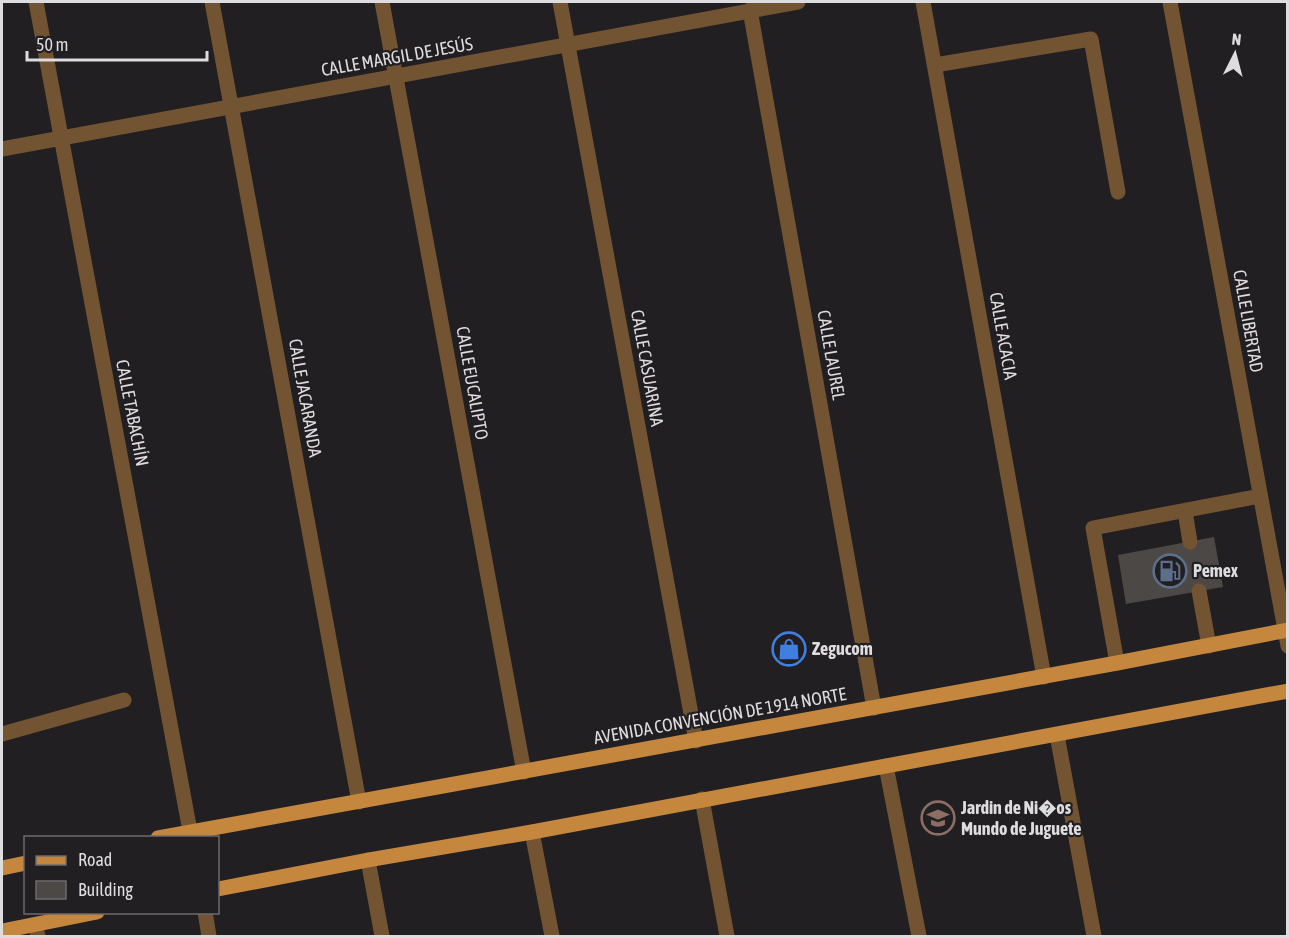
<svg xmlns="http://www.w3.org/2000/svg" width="1289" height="938" font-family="'Asap Condensed',sans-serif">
<rect width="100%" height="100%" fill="#221f22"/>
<path fill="#4c4846" d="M 1214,537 L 1223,587 L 1126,604 L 1118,555 Z"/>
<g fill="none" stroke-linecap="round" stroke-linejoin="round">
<path stroke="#725433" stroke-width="15" d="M 935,65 L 1091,39 L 1118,192
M 1185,511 L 1190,542
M 1199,591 L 1209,646
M 1117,663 L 1093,528 L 1260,496
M 2,734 L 124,700"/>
<path stroke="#725433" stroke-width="15" d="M 36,2 L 190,831
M 212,2 L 359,802
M 382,2 L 524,772
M 560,2 L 696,741
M 923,2 L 1044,677
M 1170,2 L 1288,646
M 750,10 L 874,708
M 2,149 L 798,2
M 1057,735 L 1094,936
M 886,766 L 919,936
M 702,799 L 727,936
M 532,832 L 552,936
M 368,860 L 382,936
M 205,912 L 209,936
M 35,925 L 38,936"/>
<path stroke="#c4873d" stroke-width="15" d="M 158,838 L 1117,663 L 1288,630
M 2,868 L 26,863
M 218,889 L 368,860 L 532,832 L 1288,691
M 2,931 L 97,912"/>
</g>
<defs>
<g id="fuel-ring" transform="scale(1.725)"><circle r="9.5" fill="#221f22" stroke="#5c6f8a" stroke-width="1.5"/><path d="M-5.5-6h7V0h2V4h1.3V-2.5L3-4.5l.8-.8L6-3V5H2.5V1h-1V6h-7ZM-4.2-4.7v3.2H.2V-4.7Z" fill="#5c6f8a"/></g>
<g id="shop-ring" transform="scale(1.725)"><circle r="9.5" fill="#221f22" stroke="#3f7fe0" stroke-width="1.5"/><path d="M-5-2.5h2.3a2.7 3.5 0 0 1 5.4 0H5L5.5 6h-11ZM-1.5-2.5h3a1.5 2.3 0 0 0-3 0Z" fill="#3f7fe0"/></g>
<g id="school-ring" transform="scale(1.725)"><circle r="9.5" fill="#221f22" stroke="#8d6e63" stroke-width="1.5"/><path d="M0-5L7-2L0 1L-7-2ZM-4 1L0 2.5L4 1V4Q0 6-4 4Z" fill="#8d6e63"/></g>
</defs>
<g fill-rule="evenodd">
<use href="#fuel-ring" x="1170" y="571"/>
<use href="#shop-ring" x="789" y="649"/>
<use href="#school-ring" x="938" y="818"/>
</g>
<g text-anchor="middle" stroke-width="4.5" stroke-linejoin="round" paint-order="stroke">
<g font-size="18" fill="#dddcde" stroke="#221f22">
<text transform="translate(397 57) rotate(-10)" y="6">CALLE MARGIL DE JESÚS</text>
<text transform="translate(1248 321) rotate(80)" y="6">CALLE LIBERTAD</text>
<text transform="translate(1003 336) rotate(80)" y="6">CALLE ACACIA</text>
<text transform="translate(831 355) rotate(80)" y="6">CALLE LAUREL</text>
<text transform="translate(647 368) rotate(80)" y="6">CALLE CASUARINA</text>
<text transform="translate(472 383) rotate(80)" y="6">CALLE EUCALIPTO</text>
<text transform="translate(305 398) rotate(80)" y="6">CALLE JACARANDA</text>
<text transform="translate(132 413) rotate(79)" y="6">CALLE TABACHÍN</text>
<text transform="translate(720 716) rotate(-10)" y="6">AVENIDA CONVENCIÓN DE 1914 NORTE</text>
</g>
<g font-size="18" font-weight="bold" fill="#dddcde" stroke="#221f22" text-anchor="start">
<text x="1193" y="577">Pemex</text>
<text x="812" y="655">Zegucom</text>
<text x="961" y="814">Jardin de Ni�os<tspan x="961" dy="21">Mundo de Juguete</tspan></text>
</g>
</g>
<rect width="1289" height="938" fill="none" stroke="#dddcde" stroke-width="6"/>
<rect x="24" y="836" width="195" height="78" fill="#221f22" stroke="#6d6b6d" stroke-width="1.5"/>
<rect x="36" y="856" width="30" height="9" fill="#c4873d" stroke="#6d6b6d" stroke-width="1.5"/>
<text x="78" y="866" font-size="18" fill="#dddcde">Road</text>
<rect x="36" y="881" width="30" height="18" fill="#4c4846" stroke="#6d6b6d" stroke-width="1.5"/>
<text x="78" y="896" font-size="18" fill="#dddcde">Building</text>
<g transform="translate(1235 54) rotate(6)" stroke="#221f22" stroke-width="4.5" paint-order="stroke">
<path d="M0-4.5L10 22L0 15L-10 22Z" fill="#dddcde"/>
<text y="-9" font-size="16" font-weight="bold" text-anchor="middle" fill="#dddcde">N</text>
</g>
<path d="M27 51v9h180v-9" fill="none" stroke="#dddcde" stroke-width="3"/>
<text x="36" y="51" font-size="18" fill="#dddcde" stroke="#221f22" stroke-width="4.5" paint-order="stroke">50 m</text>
</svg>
